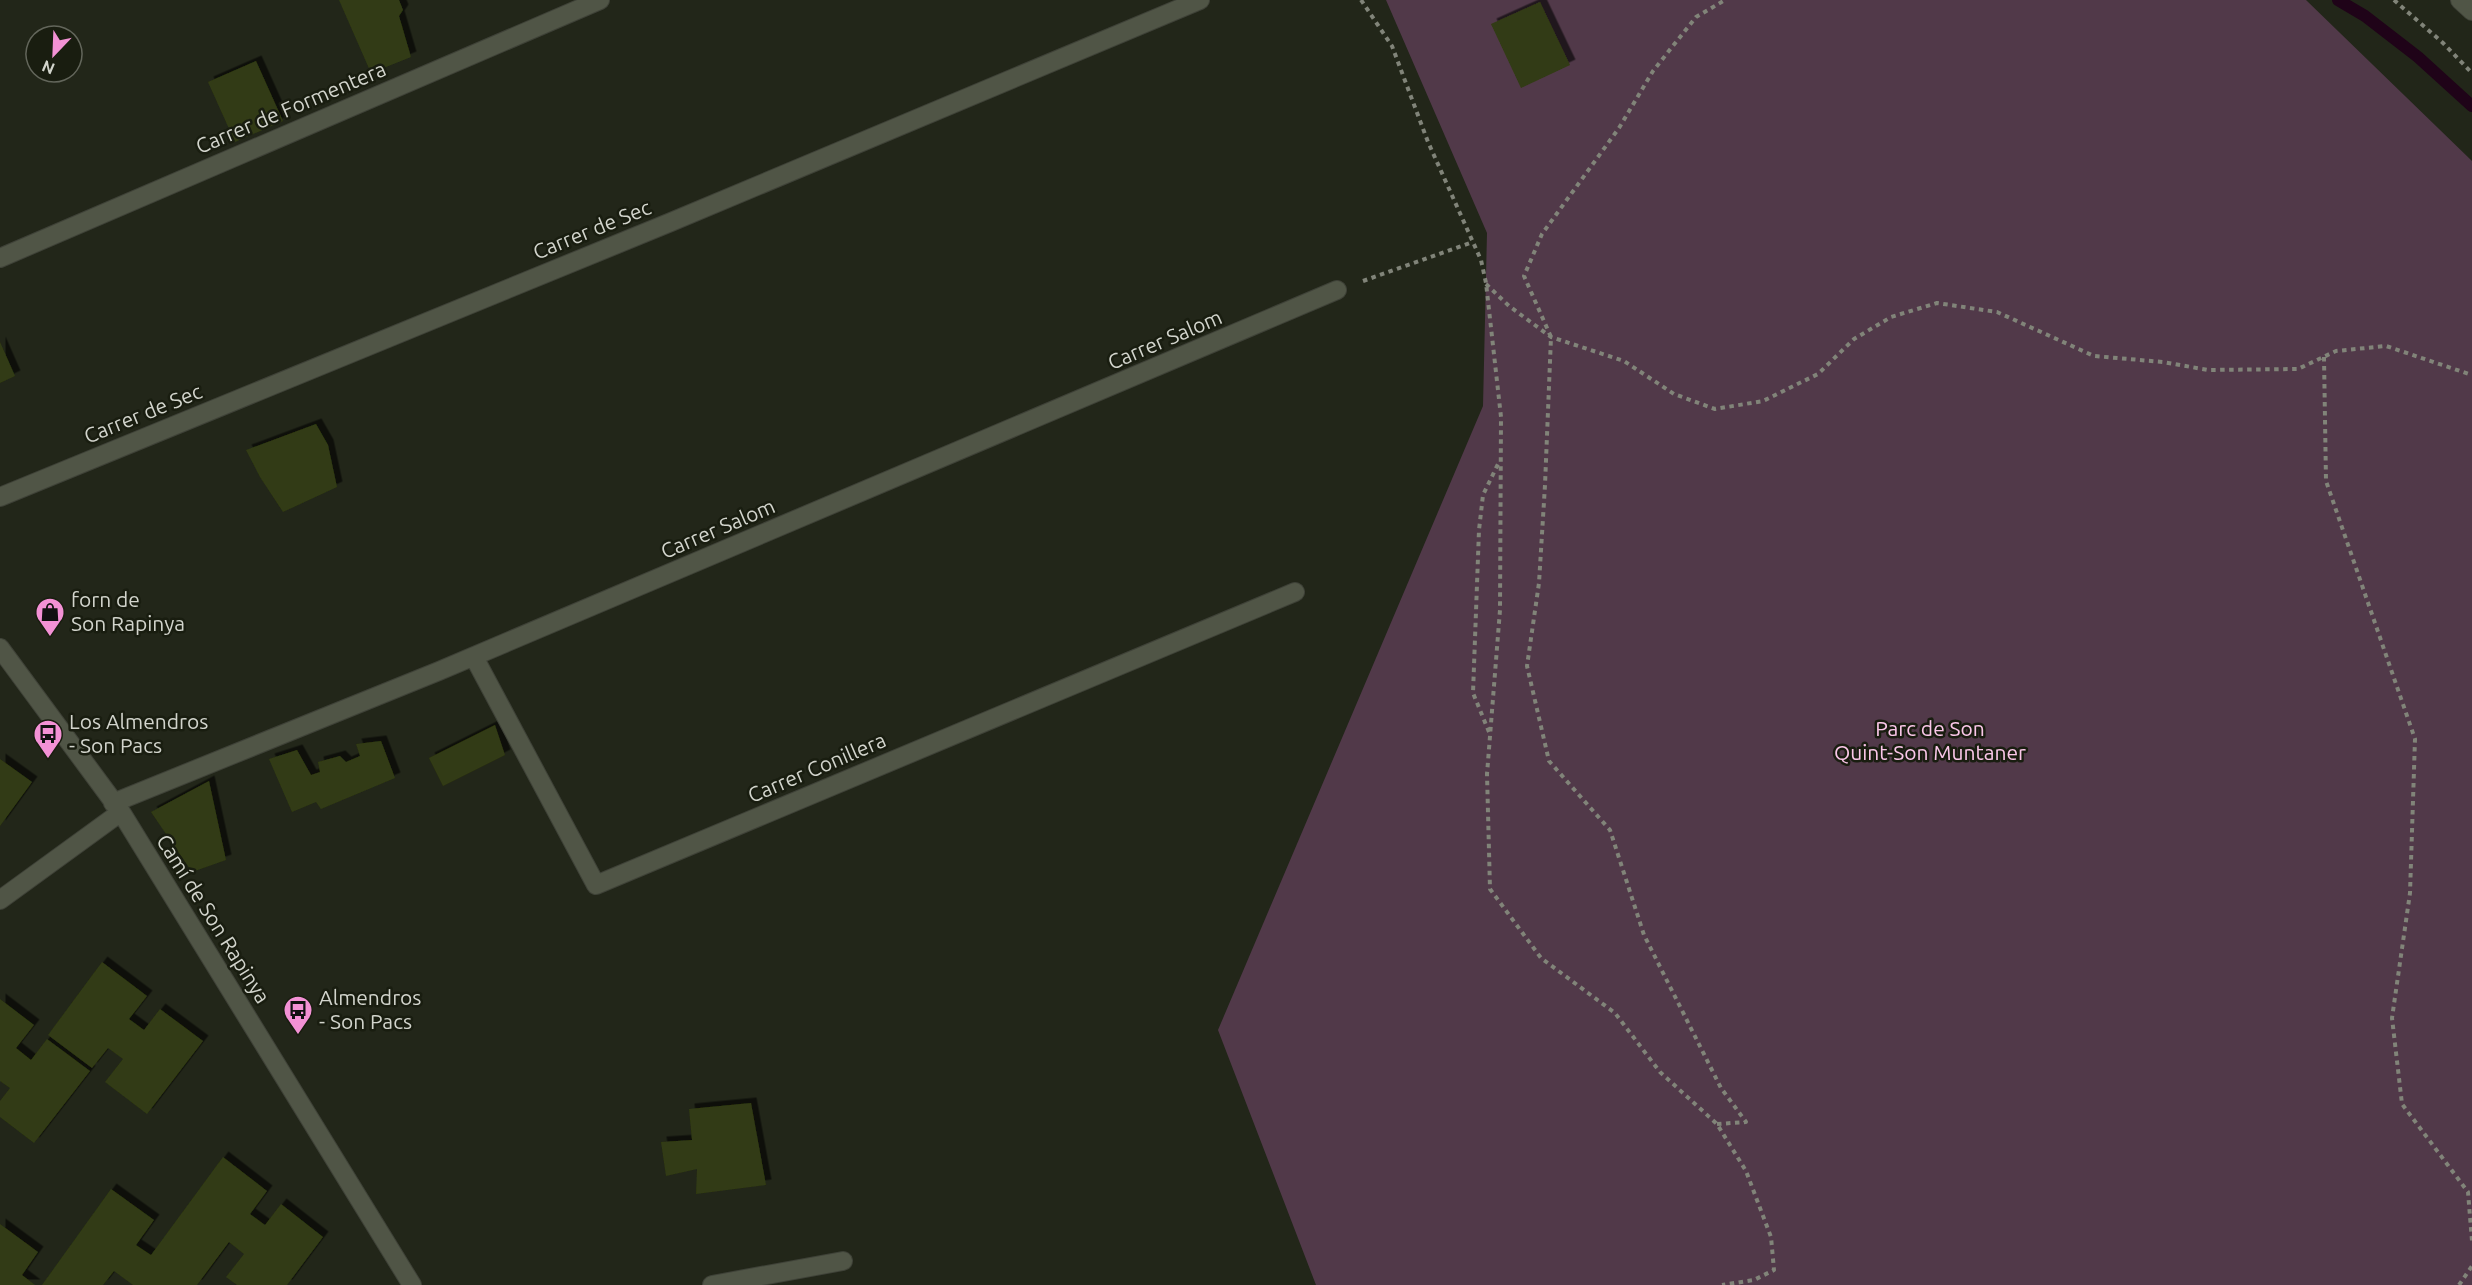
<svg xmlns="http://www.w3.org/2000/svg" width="2472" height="1285" font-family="Ubuntu,sans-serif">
<defs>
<filter id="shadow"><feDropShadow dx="5.5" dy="-5.5" stdDeviation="0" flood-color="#0009"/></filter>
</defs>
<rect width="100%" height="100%" fill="#222619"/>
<path fill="#513949" d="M 1386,0 L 2306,0 L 2472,161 L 2472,1285 L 1316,1285 L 1218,1030 L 1483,406 L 1487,233 Z"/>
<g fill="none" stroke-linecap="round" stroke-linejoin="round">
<path stroke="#1f0318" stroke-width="12" d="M 2338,0 L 2365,16 L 2418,57 L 2472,106"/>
</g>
<path fill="#313b13" filter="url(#shadow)" d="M 339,0 L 399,0 L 403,10 L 399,16 L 411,57 L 371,73 Z
M 1540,2 L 1570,65 L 1521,88 L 1491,24 Z
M 256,61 L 283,121 L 235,142 L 208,82 Z
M 0,342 L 15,376 L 0,383 Z
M 316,424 L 328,445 L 337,487 L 283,512 L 260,477 L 246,450 Z
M 495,725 L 505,755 L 443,786 L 429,758 Z
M 381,741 L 395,778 L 321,809 L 316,802 L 292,812 L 269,759 L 297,750 L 311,775 L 320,772 L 318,762 L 340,756 L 346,762 L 360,756 L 356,744 Z
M 0,759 L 32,782 L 0,826 Z
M 209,781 L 226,860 L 192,872 L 151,812 Z
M 102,962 L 147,996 L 129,1019 L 144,1030 L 160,1009 L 203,1041 L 147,1114 L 105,1082 L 123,1059 L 108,1048 L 92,1068 L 48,1035 Z
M 0,999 L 34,1025 L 16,1048 L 31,1060 L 47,1039 L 90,1071 L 34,1143 L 0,1117 L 0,1101 L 10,1088 L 0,1081 Z
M 751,1103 L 766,1185 L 696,1194 L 697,1169 L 666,1176 L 661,1142 L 692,1140 L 689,1109 Z
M 223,1157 L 267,1191 L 250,1214 L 265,1225 L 281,1204 L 323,1237 L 287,1285 L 237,1285 L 226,1277 L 244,1254 L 229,1242 L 197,1285 L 133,1285 L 114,1271 L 103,1285 L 42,1285 L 111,1189 L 154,1220 L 136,1245 L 151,1255 Z
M 0,1224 L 38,1252 L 22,1275 L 35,1285 L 0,1285 Z"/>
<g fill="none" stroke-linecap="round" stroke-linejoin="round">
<g stroke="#3f4238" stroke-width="20">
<path id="minor" d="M 2460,0 L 2472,11
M 0,258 L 600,0
M 0,497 L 671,222 L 1200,0
M 0,648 L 121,812 L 412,1285
M 474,657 L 596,885 L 1295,592
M 113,803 L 439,671 L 1337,290
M 0,900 L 121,812
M 712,1285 L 843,1261"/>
</g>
<path stroke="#818479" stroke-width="4" stroke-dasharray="4.5 4.5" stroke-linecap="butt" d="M 1361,0 L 1392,46 L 1428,142 L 1481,260 L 1486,283 L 1501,417 L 1500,610 L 1487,774 L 1490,889 L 1541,958 L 1615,1013 L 1660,1072 L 1717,1124 L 1746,1171 L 1771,1237 L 1774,1270 L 1754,1280 L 1722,1285
M 2394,0 L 2443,43 L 2472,73
M 1363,281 L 1473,242
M 1486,284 L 1509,306 L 1551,337 L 1624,361 L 1674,394 L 1715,409 L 1763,401 L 1818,374 L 1854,339 L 1891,317 L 1937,303 L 1997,312 L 2094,356 L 2163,362 L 2208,370 L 2298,369 L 2336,351 L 2386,346 L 2472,375
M 2324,357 L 2326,481 L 2415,739 L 2410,893 L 2392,1018 L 2402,1104 L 2468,1192 L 2472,1241
M 1489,732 L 1473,693 L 1479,530 L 1483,495 L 1499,462
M 1717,1124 L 1746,1122 L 1721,1088 L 1644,935 L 1610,830 L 1549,761 L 1527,666 L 1539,583 L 1545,485 L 1551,337 L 1524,276 L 1542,234 L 1619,128 L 1653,71 L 1696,17 L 1725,0
M 2459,1285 L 2472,1266"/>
<use href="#minor" stroke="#505546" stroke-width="18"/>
</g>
<defs>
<g id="shop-pin" transform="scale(1.5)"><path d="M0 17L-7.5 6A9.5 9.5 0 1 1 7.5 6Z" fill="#f391d5" stroke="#191d10"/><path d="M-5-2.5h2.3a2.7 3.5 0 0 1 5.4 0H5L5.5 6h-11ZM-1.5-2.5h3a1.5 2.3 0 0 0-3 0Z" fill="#111"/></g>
<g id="bus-pin" transform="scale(1.5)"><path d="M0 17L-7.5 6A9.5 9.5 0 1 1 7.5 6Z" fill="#f391d5" stroke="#191d10"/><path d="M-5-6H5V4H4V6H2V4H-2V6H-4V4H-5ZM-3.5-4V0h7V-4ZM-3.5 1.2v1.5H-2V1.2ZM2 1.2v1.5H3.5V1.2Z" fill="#111"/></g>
</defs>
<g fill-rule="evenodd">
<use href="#shop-pin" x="50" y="612"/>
<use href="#bus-pin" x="48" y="734"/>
<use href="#bus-pin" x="298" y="1010"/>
</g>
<g text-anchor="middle" stroke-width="5" stroke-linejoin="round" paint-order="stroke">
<g font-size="21" fill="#d2d4cc" stroke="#191d10">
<text transform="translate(291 108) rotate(-23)" y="7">Carrer de Formentera</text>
<text transform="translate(592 230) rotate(-22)" y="7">Carrer de Sec</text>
<text transform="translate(1165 340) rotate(-23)" y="7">Carrer Salom</text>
<text transform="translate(143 414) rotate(-22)" y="7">Carrer de Sec</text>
<text transform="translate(718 529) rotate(-23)" y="7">Carrer Salom</text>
<text transform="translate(817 768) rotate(-23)" y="7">Carrer Conillera</text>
<text transform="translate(213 919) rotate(58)" y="7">Camí de Son Rapinya</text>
</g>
<g font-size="21" fill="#d2d4cc" stroke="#191d10" text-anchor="start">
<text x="71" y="607">forn de<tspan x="71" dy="24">Son Rapinya</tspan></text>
<text x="69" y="729">Los Almendros<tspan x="69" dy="24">- Son Pacs</tspan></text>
<text x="319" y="1005">Almendros<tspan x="319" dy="24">- Son Pacs</tspan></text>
</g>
<g font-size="21" fill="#fbc7e9" stroke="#191d10">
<text x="1930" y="736">Parc de Son<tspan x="1930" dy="24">Quint-Son Muntaner</tspan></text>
</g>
</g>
<g transform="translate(54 54) rotate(203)"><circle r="28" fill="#191d10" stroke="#63665b" stroke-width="1.5"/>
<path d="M0-4.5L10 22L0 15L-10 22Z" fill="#f391d5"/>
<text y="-9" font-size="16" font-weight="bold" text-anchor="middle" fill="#d2d4cc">N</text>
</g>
</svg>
